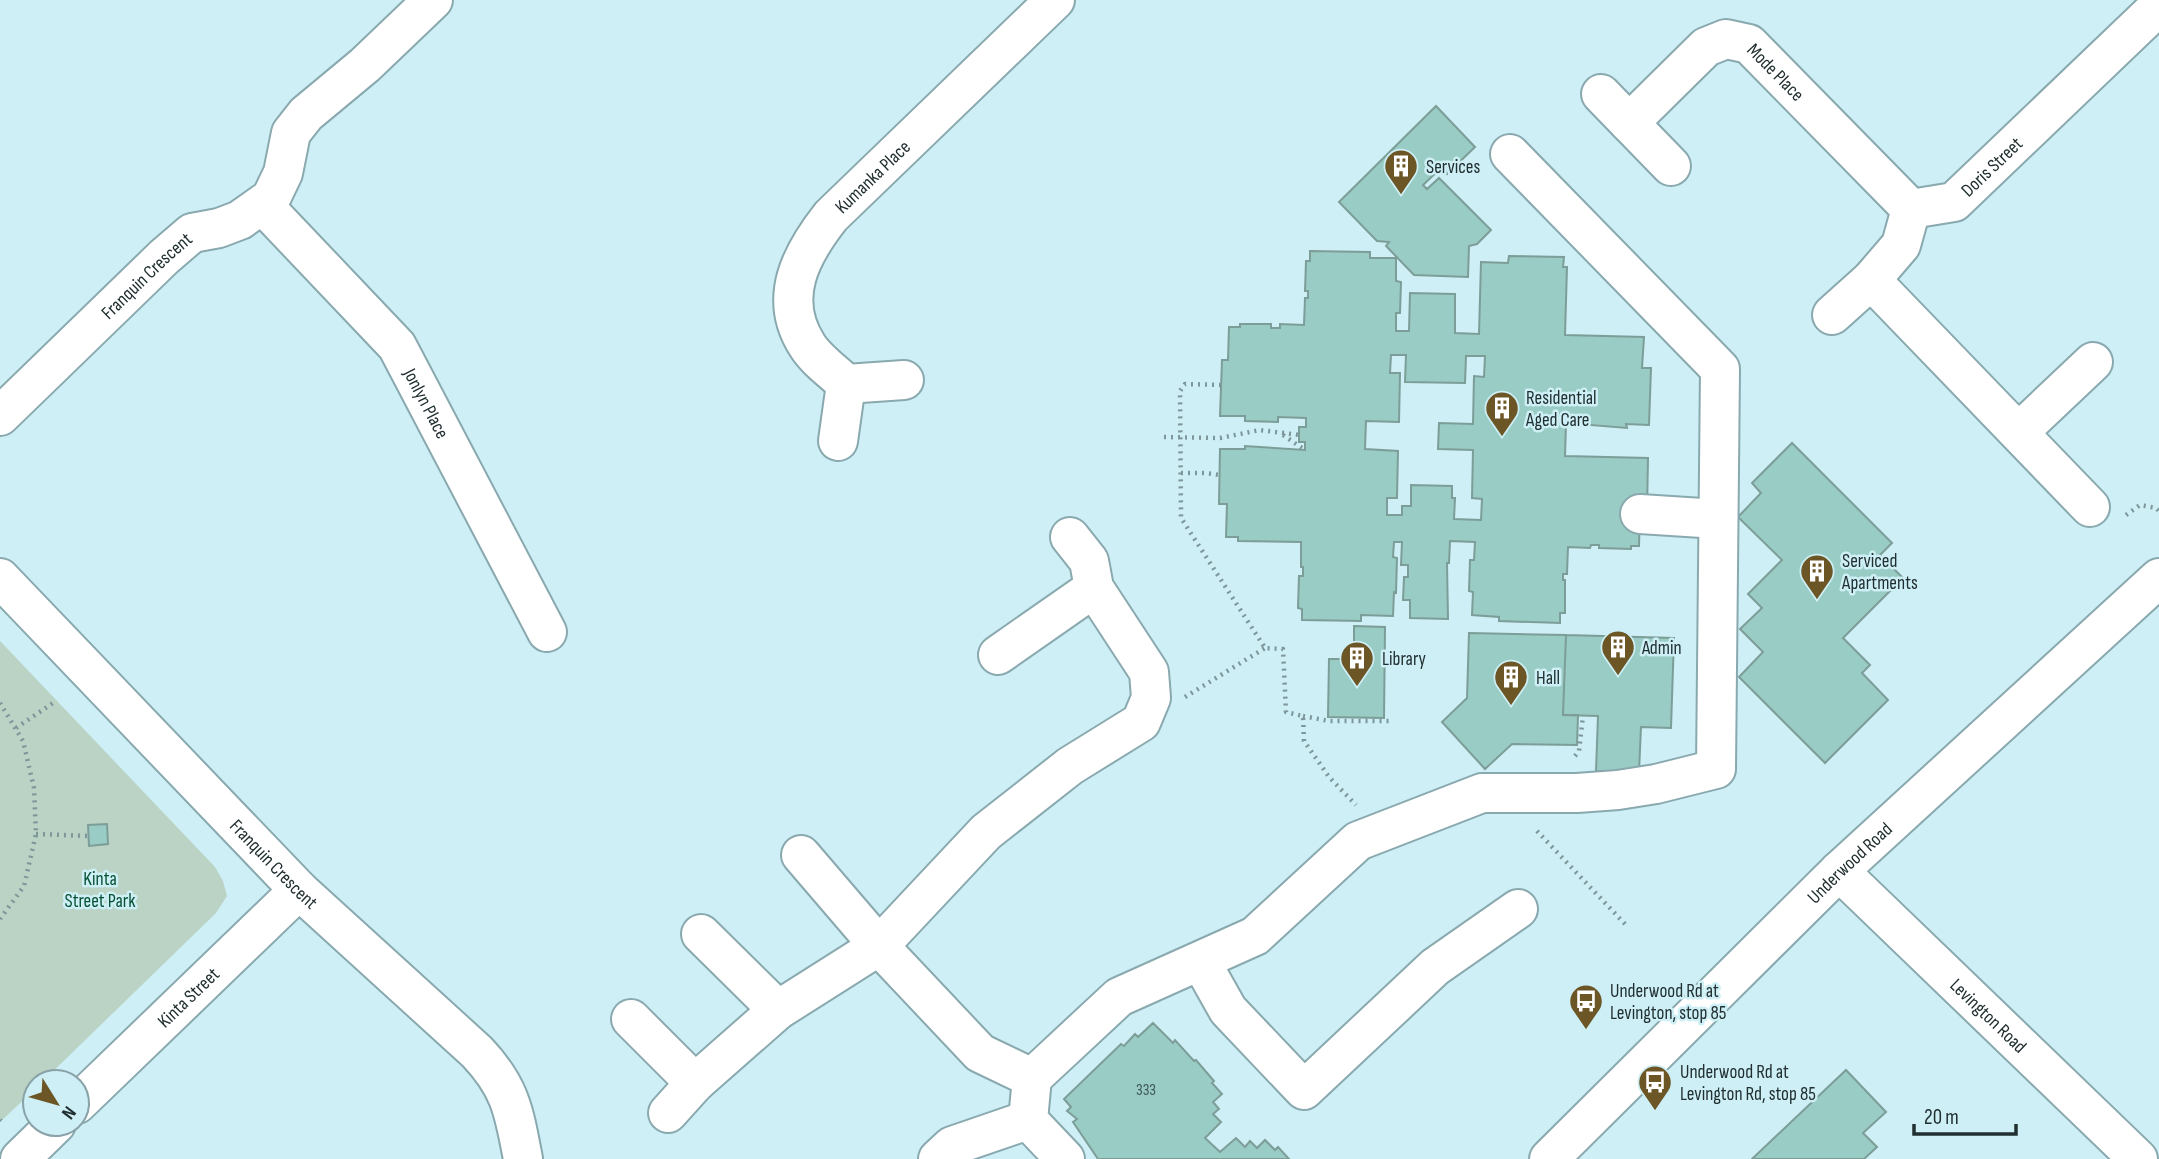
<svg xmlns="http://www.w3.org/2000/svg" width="2159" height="1159" font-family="'Sofia Sans Condensed',sans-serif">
<rect width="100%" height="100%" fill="#cdeff5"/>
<path fill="#bad3c4" d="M 0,641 L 215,867 L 223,881 L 227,896 L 216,913 L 42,1082 L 35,1082 L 35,1089 L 0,1122 Z"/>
<path fill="#99ccc4" stroke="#7d9d98" stroke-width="2" fill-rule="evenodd" d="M 1436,106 L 1475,147 L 1447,174 L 1441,168 L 1423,185 L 1427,189 L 1439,178 L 1491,230 L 1477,244 L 1469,246 L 1468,277 L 1414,275 L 1386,246 L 1389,242 L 1377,241 L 1339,202 Z
M 1310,251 L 1370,252 L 1370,258 L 1396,258 L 1396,281 L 1401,282 L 1400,313 L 1396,313 L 1396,331 L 1409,331 L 1410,293 L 1455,294 L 1455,333 L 1479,334 L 1481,262 L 1508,263 L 1509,256 L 1564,257 L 1563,267 L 1567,267 L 1565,335 L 1644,337 L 1642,368 L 1651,368 L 1649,425 L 1626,424 L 1627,428 L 1566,423 L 1565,456 L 1648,458 L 1647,511 L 1640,511 L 1639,546 L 1631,546 L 1631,549 L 1599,548 L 1599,545 L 1591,545 L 1590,548 L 1568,547 L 1567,574 L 1563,574 L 1563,580 L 1565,580 L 1565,613 L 1560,613 L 1560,623 L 1499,621 L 1499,617 L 1472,615 L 1473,592 L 1469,591 L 1470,560 L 1474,560 L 1475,542 L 1450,541 L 1449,563 L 1447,563 L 1448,619 L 1410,618 L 1410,600 L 1403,600 L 1404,577 L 1408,577 L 1408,565 L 1401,565 L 1402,542 L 1394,542 L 1393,557 L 1397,558 L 1396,593 L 1394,592 L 1393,616 L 1361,615 L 1361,621 L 1302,620 L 1302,609 L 1298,608 L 1299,576 L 1303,576 L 1303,567 L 1301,567 L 1301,542 L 1238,541 L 1238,537 L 1226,537 L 1227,504 L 1219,504 L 1220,449 L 1245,449 L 1245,446 L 1305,450 L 1305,442 L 1299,442 L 1299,427 L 1306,427 L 1306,418 L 1278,417 L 1278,422 L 1245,421 L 1245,416 L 1220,416 L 1222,360 L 1228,360 L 1229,327 L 1240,327 L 1240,324 L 1271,324 L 1271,328 L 1280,328 L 1280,324 L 1304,325 L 1305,298 L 1308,298 L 1308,291 L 1305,291 L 1306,261 L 1310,261 ZM 1391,355 L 1406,355 L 1405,382 L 1465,383 L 1466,356 L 1485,356 L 1484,377 L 1474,376 L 1473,424 L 1439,423 L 1438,449 L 1473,450 L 1472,498 L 1482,499 L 1481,520 L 1454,519 L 1455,498 L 1452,498 L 1452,486 L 1411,485 L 1411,506 L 1402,506 L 1402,515 L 1387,515 L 1387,498 L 1397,498 L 1398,451 L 1365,449 L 1366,421 L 1399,422 L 1400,373 L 1390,373 Z
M 1792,443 L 1892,543 L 1880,555 L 1903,578 L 1843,638 L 1870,665 L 1862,673 L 1888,700 L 1825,763 L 1739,677 L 1763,652 L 1740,629 L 1762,608 L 1748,594 L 1782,560 L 1738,517 L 1761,493 L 1752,483 Z
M 1354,626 L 1385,627 L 1384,718 L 1328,717 L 1329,659 L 1354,659 Z
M 1469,633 L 1566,635 L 1563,715 L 1578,715 L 1577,745 L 1512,744 L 1485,769 L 1442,722 L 1467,698 Z
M 1566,635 L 1674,638 L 1671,728 L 1641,727 L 1639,772 L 1596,771 L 1598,716 L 1563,715 Z
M 107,824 L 108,844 L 89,846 L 88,825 Z
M 1153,1023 L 1173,1043 L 1175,1040 L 1194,1061 L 1196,1060 L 1214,1081 L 1212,1083 L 1222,1094 L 1213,1102 L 1219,1109 L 1213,1114 L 1221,1122 L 1205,1138 L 1220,1152 L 1236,1138 L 1245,1147 L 1250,1141 L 1257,1148 L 1265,1140 L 1275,1150 L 1278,1147 L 1289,1159 L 1098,1159 L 1073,1122 L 1077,1119 L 1067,1111 L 1071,1107 L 1064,1099 L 1121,1044 L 1124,1046 L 1135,1034 L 1138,1037 Z
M 1846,1070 L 1886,1112 L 1863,1133 L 1877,1147 L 1864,1159 L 1752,1159 Z"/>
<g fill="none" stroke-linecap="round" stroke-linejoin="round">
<g stroke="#89a9af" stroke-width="42">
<g id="minor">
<path d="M 1601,94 L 1671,166"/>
<path id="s1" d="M 1629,123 L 1706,47 L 1726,39 L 1749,44 L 1911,209"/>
<path id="s2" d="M 263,205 L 397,346 L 547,632"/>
<path d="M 1871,280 L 2090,507"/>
<path id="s3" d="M 1832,315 L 1871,280 L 1901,245 L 1911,209 L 1954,202 L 2159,6"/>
<path id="s4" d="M 846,384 C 834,372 816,360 807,345 C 777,298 801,254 831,216 L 1055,0"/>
<path id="s5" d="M 0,416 L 164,257 L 192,233 L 219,228 L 240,220 L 271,198 L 283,173 L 291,133 L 306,114 L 365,65 L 433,0"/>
<path d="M 2019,432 L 2093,362"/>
<path d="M 838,441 L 846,384 L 904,380"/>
<path d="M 1640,514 L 1718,519"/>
<path id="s6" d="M 0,578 L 299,890 L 477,1052 C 511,1088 514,1112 523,1159"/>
<path d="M 998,655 L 1094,588"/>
<path d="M 801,855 L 879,946 L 980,1053 L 1032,1078"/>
<path id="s7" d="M 1839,871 L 2138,1159"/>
<path d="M 701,934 L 778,1010"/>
<path d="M 1201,962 L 1228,1010 L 1304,1090 L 1435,967 L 1518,909"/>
<path d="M 631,1019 L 695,1083"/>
<path id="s8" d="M 77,1104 L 299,890"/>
<path d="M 668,1113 L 695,1083 L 778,1010 L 879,946 L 986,832 L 1070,766 L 1141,722 L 1151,698 L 1149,672 L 1094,588 L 1089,561 L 1070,537"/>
<path d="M 20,1159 L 56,1124"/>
<path d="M 938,1159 L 952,1146 L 1028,1120"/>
<path d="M 1065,1159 L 1028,1120 L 1032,1078 L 1119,997 L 1255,936 L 1358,841 L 1482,793 L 1577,793 L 1618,790 L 1656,784 L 1716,769 L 1720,369 L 1510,154"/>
</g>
</g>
<g stroke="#89a9af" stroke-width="42">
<g id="major">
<path id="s9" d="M 1549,1159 L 1839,871 L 2159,578"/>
</g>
</g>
<path stroke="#7d969a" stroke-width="4.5" stroke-dasharray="2 5" stroke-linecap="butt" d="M 1221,385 L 1185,384 L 1180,391 L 1181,518 L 1265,648 L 1283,649 L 1286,712 L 1303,716 L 1304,741 L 1329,777 L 1356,805
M 1283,435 L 1305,450
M 1164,437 L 1220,438 L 1260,430 L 1299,435
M 1181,473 L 1206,473 L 1220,475
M 2126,515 L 2140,505 L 2156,508 L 2159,511
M 1185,697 L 1265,648
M 0,703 L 23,741 L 34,788 L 36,834 L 24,886 L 0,919
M 1303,716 L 1329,721 L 1392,721
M 16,728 L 56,701
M 1575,756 L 1579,751 L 1583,716
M 1537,831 L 1625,924
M 36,834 L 89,836
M 0,1120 L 1,1121"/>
<use href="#minor" stroke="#fff" stroke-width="38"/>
<use href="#major" stroke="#fff" stroke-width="38"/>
</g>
<defs>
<g id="building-pin" transform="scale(1.75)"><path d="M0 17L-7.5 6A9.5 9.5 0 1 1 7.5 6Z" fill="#6c5625" stroke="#cdeff5"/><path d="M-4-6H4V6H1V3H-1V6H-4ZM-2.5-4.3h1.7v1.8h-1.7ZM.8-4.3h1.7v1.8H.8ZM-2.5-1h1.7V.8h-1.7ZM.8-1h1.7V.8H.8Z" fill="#fff"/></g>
<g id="bus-pin" transform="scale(1.75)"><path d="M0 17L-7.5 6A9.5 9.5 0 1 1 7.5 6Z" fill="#6c5625" stroke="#cdeff5"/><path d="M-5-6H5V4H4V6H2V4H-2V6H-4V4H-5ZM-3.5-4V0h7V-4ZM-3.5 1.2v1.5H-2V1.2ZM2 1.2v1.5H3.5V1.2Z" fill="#fff"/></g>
</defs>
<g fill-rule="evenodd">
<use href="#building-pin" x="1401" y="166"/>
<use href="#building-pin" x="1502" y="408"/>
<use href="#building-pin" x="1817" y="571"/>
<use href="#building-pin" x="1618" y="647"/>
<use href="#building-pin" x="1357" y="658"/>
<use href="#building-pin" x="1511" y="677"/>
<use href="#bus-pin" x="1586" y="1001"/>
<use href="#bus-pin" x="1655" y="1082"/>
</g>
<g text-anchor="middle" stroke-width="5" stroke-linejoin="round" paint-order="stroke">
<g font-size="16" fill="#3f5656">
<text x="1146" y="1095">333</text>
</g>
<g font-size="19" fill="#212f31" stroke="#cdeff5">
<text dy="7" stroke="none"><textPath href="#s1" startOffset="192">Mode Place</textPath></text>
<text dy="7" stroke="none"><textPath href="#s3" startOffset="231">Doris Street</textPath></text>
<text dy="7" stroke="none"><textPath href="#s4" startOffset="254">Kumanka Place</textPath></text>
<text dy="7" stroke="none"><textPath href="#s5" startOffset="203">Franquin Crescent</textPath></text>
<text dy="7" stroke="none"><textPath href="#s2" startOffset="259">Jonlyn Place</textPath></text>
<text dy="7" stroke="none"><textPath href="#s6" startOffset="396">Franquin Crescent</textPath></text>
<text dy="7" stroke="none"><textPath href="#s9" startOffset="422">Underwood Road</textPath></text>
<text dy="7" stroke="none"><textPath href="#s8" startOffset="154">Kinta Street</textPath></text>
<text dy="7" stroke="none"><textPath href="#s7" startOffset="208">Levington Road</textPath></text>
</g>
<g font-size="19" fill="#212f31" stroke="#cdeff5" text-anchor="start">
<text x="1426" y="173">Services</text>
<text x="1526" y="404">Residential<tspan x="1526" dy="22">Aged Care</tspan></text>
<text x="1842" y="567">Serviced<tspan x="1842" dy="22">Apartments</tspan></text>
<text x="1642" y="654">Admin</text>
<text x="1382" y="665">Library</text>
<text x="1536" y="684">Hall</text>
<text x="1610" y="997">Underwood Rd at<tspan x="1610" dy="22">Levington, stop 85</tspan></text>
<text x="1680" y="1078">Underwood Rd at<tspan x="1680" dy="22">Levington Rd, stop 85</tspan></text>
</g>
<g font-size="19" fill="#065133" stroke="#cdeff5">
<text x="100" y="885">Kinta<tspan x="100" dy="22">Street Park</tspan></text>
</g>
</g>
<g transform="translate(56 1103) rotate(127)"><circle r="33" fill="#cdeff5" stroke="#88a2a7" stroke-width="2"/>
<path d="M0-5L12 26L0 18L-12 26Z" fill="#6c5625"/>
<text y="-10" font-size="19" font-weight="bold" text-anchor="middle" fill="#212f31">N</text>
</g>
<path d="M1914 1124v10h102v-10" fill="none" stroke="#212f31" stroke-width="3.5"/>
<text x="1924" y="1124" font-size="21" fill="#212f31" stroke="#cdeff5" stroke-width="5" paint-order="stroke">20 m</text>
</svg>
